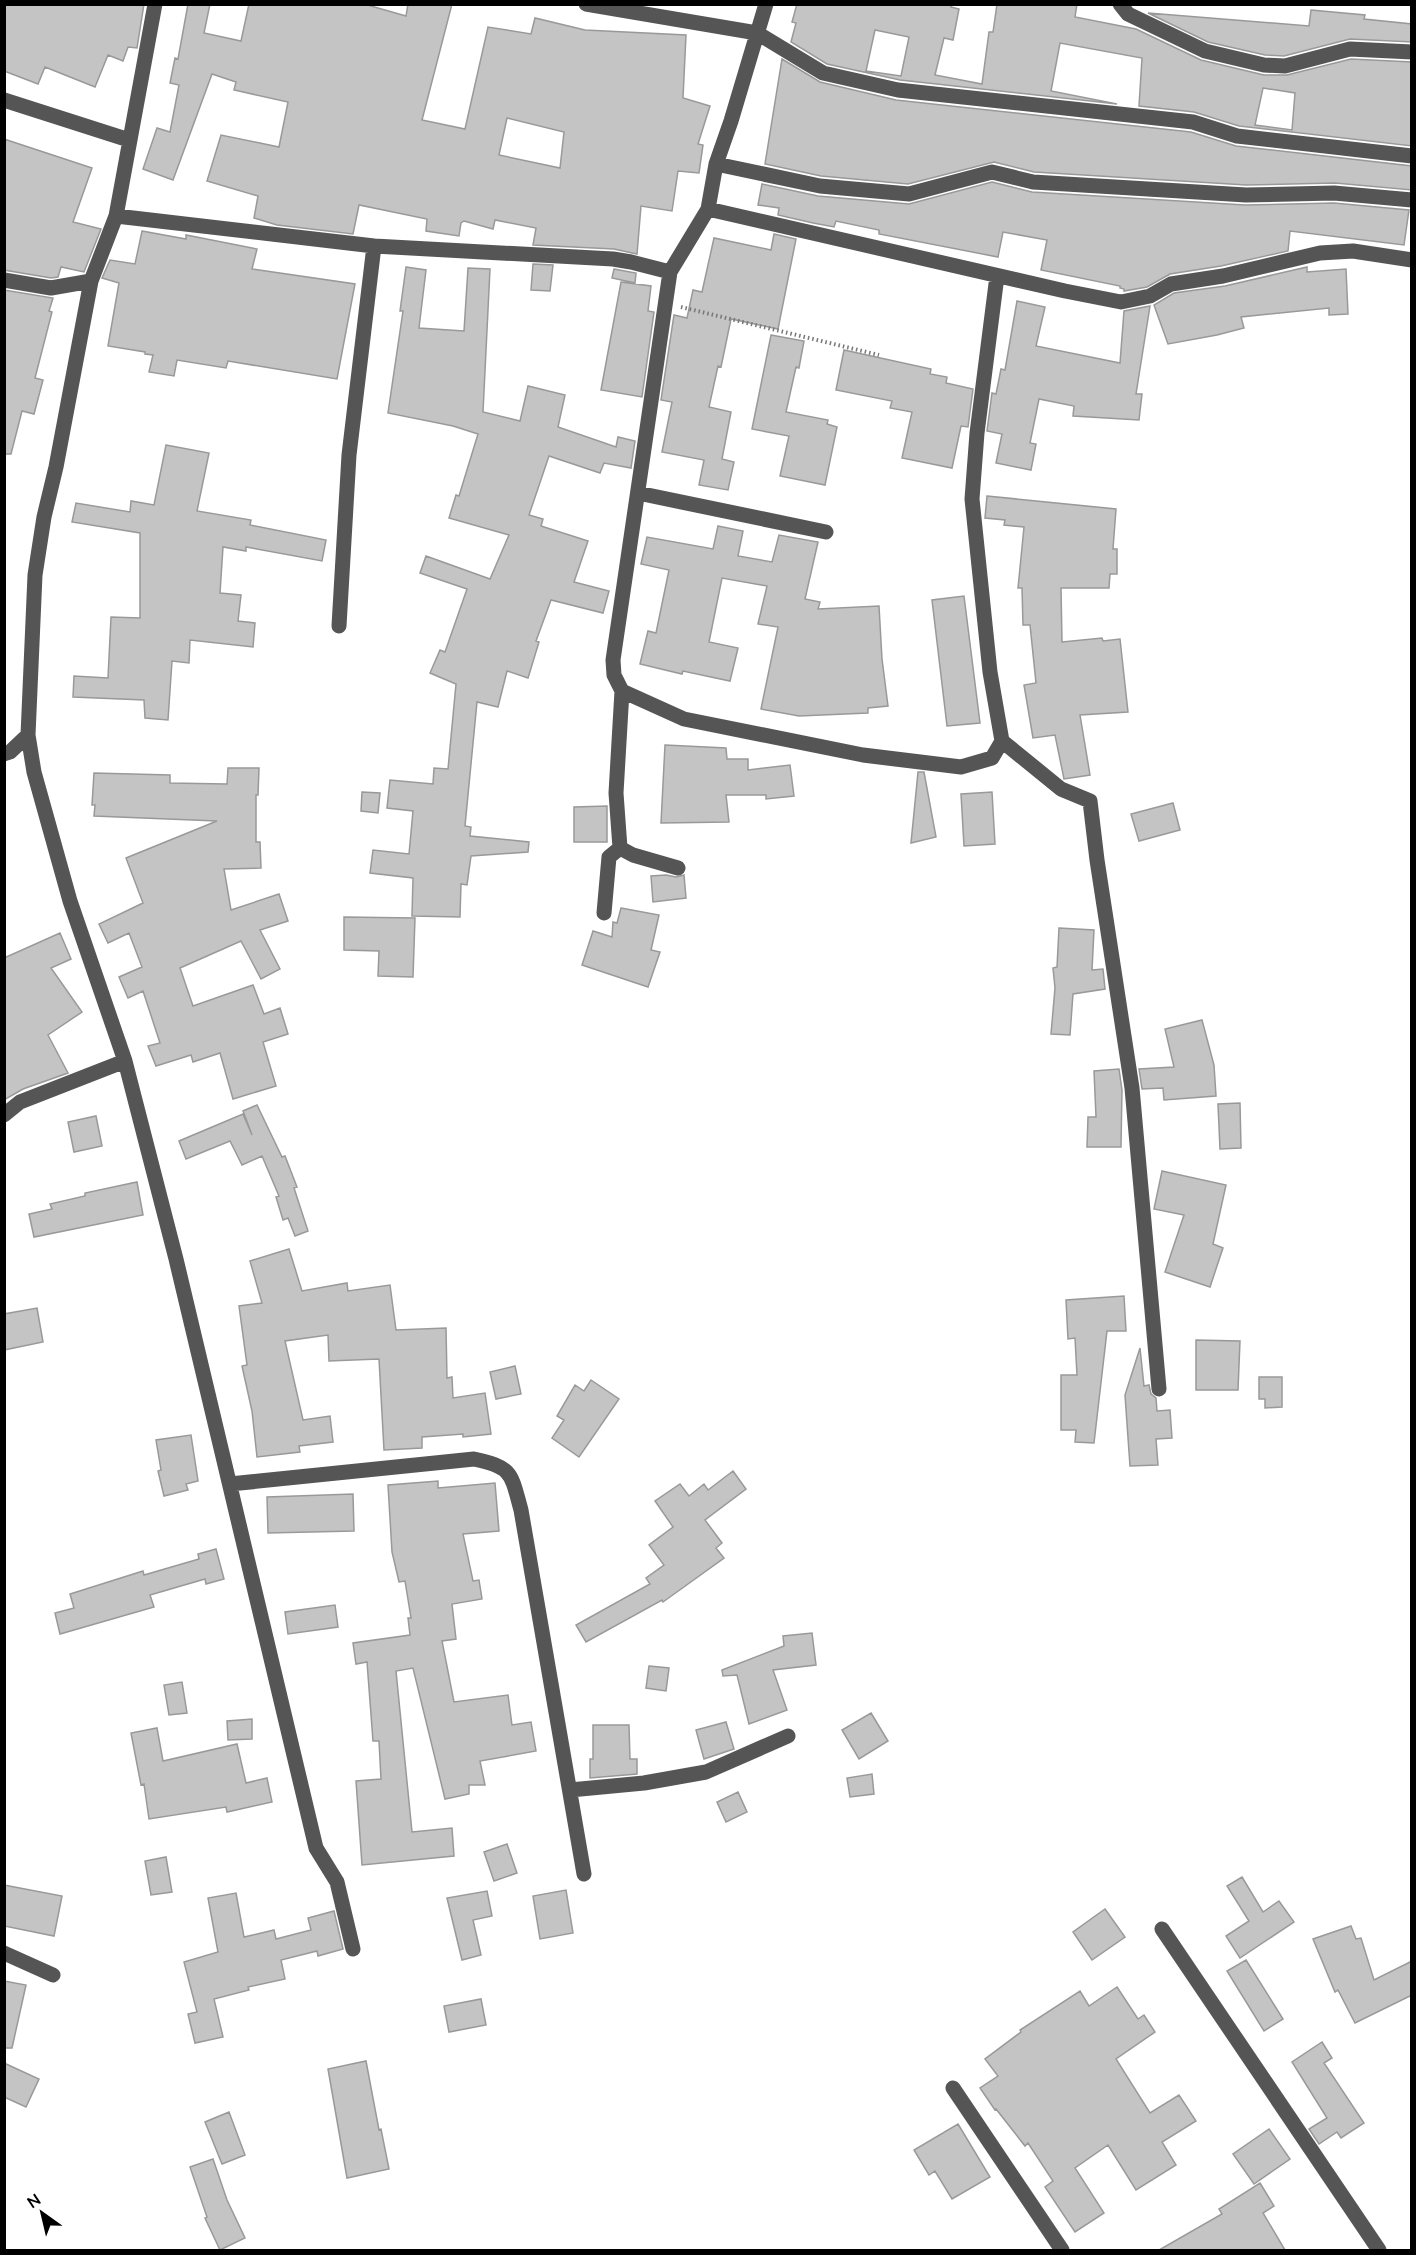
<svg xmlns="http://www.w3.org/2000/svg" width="1416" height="2255" font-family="Mulish,sans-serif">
<rect width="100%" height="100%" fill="#fff"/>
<path fill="#c4c4c4" stroke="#999" stroke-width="1.5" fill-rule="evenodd" d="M 4,4 L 144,4 L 137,48 L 128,47 L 123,61 L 108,55 L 95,87 L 45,67 L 38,84 L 4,71 Z
M 188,4 L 210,4 L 204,33 L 241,41 L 249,4 L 364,4 L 406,16 L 408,4 L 452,4 L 422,120 L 465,129 L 488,27 L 531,34 L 535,18 L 585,30 L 686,35 L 683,98 L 710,106 L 698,144 L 703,145 L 699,173 L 678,171 L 672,211 L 641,206 L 637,254 L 614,249 L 533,245 L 536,228 L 495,220 L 493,229 L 464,221 L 461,223 L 459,236 L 426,231 L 427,219 L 359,205 L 353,234 L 277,225 L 254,218 L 258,196 L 207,181 L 221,135 L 279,147 L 288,102 L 234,90 L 236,82 L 212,74 L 173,180 L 143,169 L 157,128 L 170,132 L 179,85 L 170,83 L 175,58 L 178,59 ZM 507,118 L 564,132 L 560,168 L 499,155 Z
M 797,4 L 952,4 L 951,7 L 959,9 L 953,40 L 944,38 L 935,75 L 982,84 L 989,32 L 993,32 L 997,4 L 1077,4 L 1075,17 L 1136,29 L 1201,60 L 1264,75 L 1287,75 L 1351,59 L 1412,62 L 1412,146 L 1239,126 L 1194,112 L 1139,106 L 1142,58 L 1060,43 L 1051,91 L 1117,104 L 900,80 L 827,64 L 791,42 L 796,23 L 792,22 ZM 875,30 L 909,37 L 901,76 L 866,71 ZM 1263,88 L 1295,93 L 1292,130 L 1255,125 Z
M 1311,10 L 1365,15 L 1364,19 L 1412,24 L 1412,42 L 1350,39 L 1284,56 L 1265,55 L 1208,42 L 1148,13 L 1309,26 Z
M 782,59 L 820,82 L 896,100 L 1191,132 L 1236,146 L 1412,166 L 1412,190 L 1335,183 L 1246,185 L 1034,172 L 994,162 L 908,184 L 821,176 L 765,164 Z
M 4,139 L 92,168 L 73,222 L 101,229 L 84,272 L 61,267 L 58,277 L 51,278 L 4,270 Z
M 992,182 L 1032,192 L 1245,205 L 1334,203 L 1409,210 L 1404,245 L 1290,231 L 1288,251 L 1221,266 L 1170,274 L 1147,287 L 1124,291 L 1124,289 L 1120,288 L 1120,286 L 1041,270 L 1047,240 L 1003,232 L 998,257 L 879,234 L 879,230 L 836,221 L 834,227 L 813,223 L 778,215 L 779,208 L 758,205 L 762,184 L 818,196 L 909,204 Z
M 142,231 L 186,239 L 186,235 L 257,249 L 252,269 L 355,284 L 337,379 L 228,361 L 226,368 L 177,360 L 174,376 L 149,372 L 153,355 L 145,354 L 145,352 L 108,346 L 119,283 L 102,278 L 110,260 L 135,264 Z
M 774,234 L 796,239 L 778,329 L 731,319 L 721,367 L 718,366 L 709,407 L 731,412 L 722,459 L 734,462 L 728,490 L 699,485 L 704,460 L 662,452 L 672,402 L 661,400 L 674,315 L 687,318 L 693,290 L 702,292 L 714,238 L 771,250 Z
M 533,264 L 553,265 L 550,291 L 531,290 Z
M 406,267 L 426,270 L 419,328 L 464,331 L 468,268 L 490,269 L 483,412 L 520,421 L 528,386 L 565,395 L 558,427 L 616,447 L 618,437 L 635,441 L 631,468 L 604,463 L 600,473 L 549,456 L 529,515 L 543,519 L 541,526 L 588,541 L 574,582 L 609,591 L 603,613 L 551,600 L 536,641 L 539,642 L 528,678 L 507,671 L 498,707 L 477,702 L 465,826 L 471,827 L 470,836 L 529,842 L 528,852 L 471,856 L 467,885 L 461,884 L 460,917 L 412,916 L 413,878 L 370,873 L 373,850 L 409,854 L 413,811 L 387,808 L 390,780 L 433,784 L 434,768 L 448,769 L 456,684 L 430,673 L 440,650 L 445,652 L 467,589 L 420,573 L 426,556 L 490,579 L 509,535 L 449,518 L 456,495 L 459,496 L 478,434 L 453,426 L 388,413 L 403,311 L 400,311 Z
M 1307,267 L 1307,272 L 1346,269 L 1348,314 L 1329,315 L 1329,308 L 1241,317 L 1244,328 L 1217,335 L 1168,344 L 1154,305 L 1174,293 L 1225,286 Z
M 614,269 L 636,273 L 635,283 L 612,278 Z
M 621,282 L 651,286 L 648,311 L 654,312 L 642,397 L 601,390 Z
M 4,290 L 53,298 L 49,311 L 52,312 L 35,378 L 43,380 L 34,414 L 22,411 L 11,454 L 4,454 Z
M 1017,301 L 1045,307 L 1036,346 L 1120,363 L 1124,311 L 1150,306 L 1136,394 L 1142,394 L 1139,420 L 1073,416 L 1074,406 L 1039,399 L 1030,443 L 1036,444 L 1031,470 L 996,463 L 1002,434 L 987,431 L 992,393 L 996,394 L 1001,369 L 1005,370 Z
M 771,335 L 804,341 L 799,368 L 796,367 L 786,412 L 828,420 L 827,424 L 837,427 L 825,485 L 780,476 L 789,436 L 752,429 Z
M 844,350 L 931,369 L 930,374 L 947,377 L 946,383 L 973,389 L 968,427 L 961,426 L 952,468 L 902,458 L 912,412 L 890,408 L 892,401 L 836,390 Z
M 166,445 L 209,453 L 197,511 L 251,520 L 250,525 L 326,540 L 322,561 L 246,547 L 246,551 L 223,547 L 220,593 L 241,595 L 238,621 L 255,623 L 253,647 L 190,640 L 189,663 L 172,661 L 168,720 L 145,718 L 144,700 L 73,697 L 74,676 L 108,678 L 111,617 L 140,618 L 140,533 L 72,522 L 76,503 L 130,512 L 131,501 L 154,505 Z
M 987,496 L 1116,509 L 1113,549 L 1117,549 L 1117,574 L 1110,574 L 1109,588 L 1061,588 L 1062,642 L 1102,638 L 1103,641 L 1120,639 L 1128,712 L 1080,715 L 1090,775 L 1064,779 L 1055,735 L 1033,738 L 1024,685 L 1036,683 L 1030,625 L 1023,625 L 1022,588 L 1018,588 L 1024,527 L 1004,525 L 1005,520 L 985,518 Z
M 718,526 L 743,531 L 738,556 L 772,562 L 779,535 L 818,542 L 805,599 L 820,602 L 818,609 L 879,606 L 882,659 L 888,706 L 868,708 L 868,713 L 799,716 L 761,709 L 778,627 L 758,624 L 767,586 L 722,578 L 709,642 L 738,648 L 730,681 L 683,671 L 682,674 L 640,664 L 648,631 L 656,633 L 669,570 L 641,564 L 647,537 L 713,549 Z
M 964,596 L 980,723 L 947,726 L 932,600 Z
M 665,745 L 726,748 L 727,759 L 748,759 L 748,770 L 790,765 L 794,796 L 766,799 L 766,795 L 726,795 L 729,822 L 661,823 Z
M 228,768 L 259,768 L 258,795 L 256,795 L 256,842 L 260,842 L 261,868 L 224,869 L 231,910 L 279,894 L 288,921 L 260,930 L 280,969 L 261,979 L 241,941 L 180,968 L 193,1006 L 253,985 L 264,1014 L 280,1008 L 288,1034 L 263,1042 L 276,1086 L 233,1099 L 220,1053 L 193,1062 L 191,1055 L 156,1066 L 148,1046 L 160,1043 L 143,991 L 128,998 L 119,977 L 142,967 L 129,933 L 108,943 L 99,924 L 143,903 L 126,858 L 217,821 L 94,816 L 95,805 L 92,805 L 94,773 L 170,775 L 170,783 L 227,784 Z
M 918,772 L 924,772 L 936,837 L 911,843 Z
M 362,792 L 380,793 L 378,813 L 361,811 Z
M 992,792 L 995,844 L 964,846 L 961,794 Z
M 1173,803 L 1180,830 L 1139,841 L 1131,814 Z
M 607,806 L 607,842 L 574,842 L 574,807 Z
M 666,875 L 676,877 L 684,875 L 686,898 L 653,902 L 651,876 Z
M 621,908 L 659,915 L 651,950 L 660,952 L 648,987 L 582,965 L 593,931 L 612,937 L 613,922 L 617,923 Z
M 344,917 L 415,918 L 413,977 L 378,976 L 379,951 L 344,950 Z
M 1059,928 L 1094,930 L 1092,970 L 1103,969 L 1105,989 L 1073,994 L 1070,1035 L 1051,1034 L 1055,988 L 1053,968 L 1057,967 Z
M 60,933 L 71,959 L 51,968 L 82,1012 L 48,1035 L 68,1073 L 23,1089 L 4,1100 L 4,958 Z
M 1202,1020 L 1214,1065 L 1216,1096 L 1164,1100 L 1163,1088 L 1142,1089 L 1139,1069 L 1174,1067 L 1165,1029 Z
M 1119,1069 L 1122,1090 L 1121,1147 L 1087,1147 L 1088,1117 L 1096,1117 L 1094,1071 Z
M 1240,1103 L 1241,1148 L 1220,1149 L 1218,1104 Z
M 257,1105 L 282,1157 L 285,1156 L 297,1187 L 294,1188 L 308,1231 L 295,1236 L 288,1218 L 283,1220 L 276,1197 L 279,1196 L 262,1156 L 242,1165 L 230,1141 L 186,1159 L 179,1141 L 243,1114 L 252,1135 L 243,1111 Z
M 96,1116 L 102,1146 L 74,1152 L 68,1122 Z
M 1162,1171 L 1226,1185 L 1213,1244 L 1223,1248 L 1210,1287 L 1165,1272 L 1184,1215 L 1154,1209 Z
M 137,1182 L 143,1215 L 34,1237 L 29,1214 L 52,1209 L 50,1204 L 85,1196 L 85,1193 Z
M 289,1249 L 302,1291 L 347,1283 L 348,1291 L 390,1285 L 396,1330 L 446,1328 L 447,1378 L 452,1377 L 453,1398 L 485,1393 L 491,1434 L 463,1437 L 463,1434 L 422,1437 L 422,1448 L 384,1450 L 379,1359 L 329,1361 L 328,1335 L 285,1341 L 303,1420 L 330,1416 L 333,1442 L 299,1446 L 300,1452 L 257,1457 L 252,1411 L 242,1366 L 247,1365 L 239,1306 L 262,1303 L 250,1261 Z
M 1124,1296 L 1126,1331 L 1107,1331 L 1094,1443 L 1075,1442 L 1076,1430 L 1061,1430 L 1061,1375 L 1077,1375 L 1075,1338 L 1068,1339 L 1066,1300 Z
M 37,1308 L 43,1342 L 4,1350 L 4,1314 Z
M 1196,1340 L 1240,1341 L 1238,1390 L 1196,1390 Z
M 1140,1348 L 1144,1386 L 1149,1385 L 1151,1394 L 1156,1398 L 1157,1411 L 1170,1410 L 1172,1438 L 1156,1439 L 1158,1465 L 1130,1466 L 1125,1395 Z
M 515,1366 L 521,1394 L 496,1399 L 490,1372 Z
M 1259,1377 L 1282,1377 L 1282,1407 L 1265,1408 L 1265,1399 L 1259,1399 Z
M 591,1380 L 619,1399 L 579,1457 L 552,1438 L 564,1420 L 557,1416 L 575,1385 L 584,1391 Z
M 191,1435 L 198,1481 L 186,1484 L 188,1490 L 164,1496 L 158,1471 L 161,1470 L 156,1440 Z
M 733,1471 L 746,1489 L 705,1520 L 722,1543 L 716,1548 L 724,1558 L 663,1602 L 662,1600 L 586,1642 L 576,1625 L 650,1584 L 646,1578 L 664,1565 L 649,1545 L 673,1527 L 655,1501 L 680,1484 L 689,1496 L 704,1484 L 708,1490 Z
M 438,1481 L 438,1488 L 495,1483 L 499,1531 L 463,1534 L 473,1581 L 479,1580 L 482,1599 L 452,1604 L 456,1639 L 442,1641 L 454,1702 L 508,1695 L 512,1725 L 531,1722 L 536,1751 L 480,1761 L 485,1785 L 469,1785 L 469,1794 L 445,1799 L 413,1668 L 396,1671 L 412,1832 L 452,1828 L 454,1856 L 362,1865 L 356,1781 L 381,1779 L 379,1741 L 373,1741 L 367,1662 L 356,1664 L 353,1643 L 410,1635 L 408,1618 L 411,1618 L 405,1581 L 399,1582 L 392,1552 L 388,1485 Z
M 353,1494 L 354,1531 L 268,1533 L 267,1497 Z
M 216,1549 L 224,1579 L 206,1584 L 205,1579 L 150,1595 L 154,1607 L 60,1634 L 55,1613 L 74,1608 L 70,1594 L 143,1571 L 144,1575 L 199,1559 L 198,1554 Z
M 335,1605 L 338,1627 L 288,1634 L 285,1612 Z
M 812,1633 L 816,1665 L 773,1670 L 787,1710 L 749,1724 L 737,1675 L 723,1676 L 722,1670 L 784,1646 L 783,1636 Z
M 649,1666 L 669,1668 L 666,1691 L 646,1688 Z
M 182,1682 L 187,1713 L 169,1715 L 164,1685 Z
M 871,1713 L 888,1741 L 859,1759 L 842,1730 Z
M 252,1719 L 252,1739 L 228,1740 L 227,1721 Z
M 726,1722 L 734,1749 L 704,1759 L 696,1730 Z
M 593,1725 L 629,1725 L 630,1759 L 637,1759 L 637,1774 L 590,1778 L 590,1759 L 593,1759 Z
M 157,1728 L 163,1761 L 237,1744 L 246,1783 L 267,1778 L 272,1802 L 227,1812 L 226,1807 L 149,1819 L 144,1784 L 141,1785 L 131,1733 Z
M 872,1774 L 874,1794 L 850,1797 L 847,1778 Z
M 738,1792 L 747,1812 L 726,1822 L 717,1802 Z
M 507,1844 L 517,1873 L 494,1881 L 484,1852 Z
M 166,1857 L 172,1892 L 151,1895 L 145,1861 Z
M 1242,1877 L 1263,1912 L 1279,1901 L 1294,1922 L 1240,1958 L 1226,1936 L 1249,1921 L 1227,1886 Z
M 4,1885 L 62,1896 L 54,1936 L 4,1926 Z
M 566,1890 L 573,1933 L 540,1939 L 533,1896 Z
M 487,1891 L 492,1916 L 473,1920 L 481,1955 L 462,1960 L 447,1898 Z
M 236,1893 L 244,1937 L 274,1930 L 276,1939 L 311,1930 L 308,1918 L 334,1911 L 343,1949 L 318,1956 L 317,1951 L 281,1960 L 285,1979 L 248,1987 L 249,1990 L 214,1999 L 223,2037 L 195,2043 L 188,2014 L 197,2012 L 184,1962 L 218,1952 L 208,1898 Z
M 1105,1909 L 1125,1937 L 1092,1960 L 1073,1932 Z
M 1351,1926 L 1356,1939 L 1361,1938 L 1374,1980 L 1412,1961 L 1412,1995 L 1355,2023 L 1338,1990 L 1335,1992 L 1313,1939 Z
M 1246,1960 L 1283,2019 L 1264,2031 L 1227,1971 Z
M 4,1981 L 26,1985 L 12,2048 L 4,2048 Z
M 1117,1987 L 1138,2019 L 1144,2015 L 1155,2032 L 1116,2059 L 1150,2113 L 1179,2095 L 1196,2121 L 1162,2142 L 1176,2165 L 1136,2190 L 1108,2145 L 1075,2168 L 1104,2213 L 1075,2232 L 1045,2187 L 1053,2181 L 1028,2143 L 1025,2146 L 996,2109 L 995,2110 L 980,2088 L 998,2076 L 985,2059 L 1021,2032 L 1020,2030 L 1080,1991 L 1089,2006 Z
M 481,1999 L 486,2025 L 449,2032 L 444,2006 Z
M 1322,2042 L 1332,2058 L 1324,2063 L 1364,2123 L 1341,2138 L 1337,2132 L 1319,2144 L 1309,2129 L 1327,2118 L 1292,2062 Z
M 366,2061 L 379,2130 L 381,2129 L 389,2169 L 347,2178 L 328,2069 Z
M 4,2063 L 39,2079 L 26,2107 L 4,2097 Z
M 229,2112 L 245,2155 L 222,2164 L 205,2122 Z
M 958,2124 L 990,2177 L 952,2199 L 935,2171 L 929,2175 L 914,2150 Z
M 1269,2129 L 1290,2159 L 1254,2184 L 1233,2154 Z
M 213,2159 L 227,2200 L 245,2238 L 220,2250 L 205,2218 L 207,2217 L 190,2167 Z
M 1260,2183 L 1274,2206 L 1263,2213 L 1285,2250 L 1159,2250 L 1222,2214 L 1219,2209 Z"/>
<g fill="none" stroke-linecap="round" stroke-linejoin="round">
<path stroke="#777" stroke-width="4" stroke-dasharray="1.5 3" stroke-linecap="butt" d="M 681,307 L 879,355"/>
<path stroke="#555" stroke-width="15" d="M 155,4 L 116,216 L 91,281 L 56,467 L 44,517 L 35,575 L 28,735 L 34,772 L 70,901 L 125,1061 L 176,1259 L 316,1848 L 337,1882 L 353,1949
M 586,4 L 757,33 L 823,73 L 898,90 L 1193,122 L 1237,136 L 1412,156
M 766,4 L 731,121 L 716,164 L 708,209 L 670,272 L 613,660 L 614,675 L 622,691 L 684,719 L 863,755 L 961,767 L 992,758 L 1002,741
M 1120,4 L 1128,14 L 1205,51 L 1264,65 L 1285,66 L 1350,49 L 1412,52
M 4,100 L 129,140
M 716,164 L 820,186 L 909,194 L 992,172 L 1033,182 L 1246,195 L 1334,193 L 1412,200
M 708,209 L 1065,291 L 1121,302 L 1150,296 L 1171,284 L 1223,276 L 1320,253 L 1353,251 L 1412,260
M 116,216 L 374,246 L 613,259 L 631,262 L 670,272
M 997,276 L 977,433 L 972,499 L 990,672 L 1002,741 L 1061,789 L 1090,801 L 1097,860 L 1132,1088 L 1159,1389
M 4,280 L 51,288 L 91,281
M 638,493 L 826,532
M 339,626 L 349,455 L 374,246
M 622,691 L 616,793 L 620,848 L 633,855 L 678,868
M 4,754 L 10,752 L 28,735
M 604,913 L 609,857 L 620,848
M 4,1115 L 20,1102 L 125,1061
M 230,1484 L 474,1459 C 513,1467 511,1474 521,1510 L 584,1874
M 570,1790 L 644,1783 L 706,1772 L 788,1736
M 1162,1929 L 1379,2250
M 4,1953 L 53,1975
M 953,2088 L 1062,2250"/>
</g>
<rect width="1416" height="2255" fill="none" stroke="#000000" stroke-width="12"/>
<g transform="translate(42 2213) rotate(326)" stroke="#ffffff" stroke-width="4.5" paint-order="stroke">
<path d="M0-4.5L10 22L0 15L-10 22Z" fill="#000000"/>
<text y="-9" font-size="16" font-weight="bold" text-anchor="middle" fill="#000000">N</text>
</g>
</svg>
